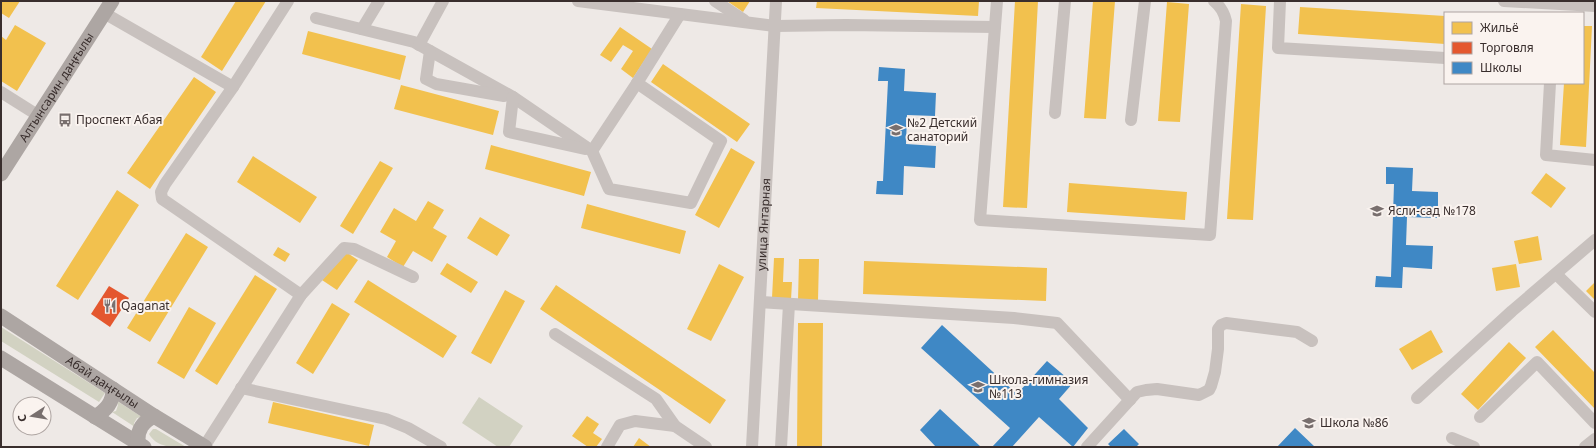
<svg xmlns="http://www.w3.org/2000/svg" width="1596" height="448" font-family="'Noto Sans',sans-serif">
<rect width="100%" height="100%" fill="#eee9e6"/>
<path fill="#d2d2c2" d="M 1,327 L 105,393 L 99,402 L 1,341 Z
M 479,397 L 523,426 L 509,447 L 498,447 L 462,423 Z
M 117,401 L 142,417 L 137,418 L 134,423 L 135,427 L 112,412 L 116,411 L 118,405 Z
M 153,429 L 156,429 L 186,447 C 173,447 157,448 149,434 Z"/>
<path fill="#f2c14e" d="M 1,1 L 20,1 L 9,18 L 1,13 Z
M 236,1 L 266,1 L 222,71 L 201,57 Z
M 727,1 L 750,1 L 743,12 Z
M 817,1 L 979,1 L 978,16 L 816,8 Z
M 1015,1 L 1038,1 L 1027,208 L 1003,207 Z
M 1093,1 L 1115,1 L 1106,119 L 1084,118 Z
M 1167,2 L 1189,4 L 1180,122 L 1158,121 Z
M 1241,4 L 1266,6 L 1253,220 L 1227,219 Z
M 1300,7 L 1445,16 L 1445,44 L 1298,34 Z
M 15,25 L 46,43 L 17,91 L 1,81 L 1,36 L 6,40 Z
M 1583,26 L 1592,26 L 1586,147 L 1560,145 L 1564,83 L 1583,83 Z
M 620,27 L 652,49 L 633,78 L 621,69 L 633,51 L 623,45 L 611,62 L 600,55 Z
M 308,31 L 406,56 L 400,80 L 302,54 Z
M 663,64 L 750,124 L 737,142 L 651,82 Z
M 194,77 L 216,92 L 150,189 L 127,173 Z
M 401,85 L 499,111 L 493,135 L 394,109 Z
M 491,145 L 591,172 L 584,196 L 485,169 Z
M 731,148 L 755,162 L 719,228 L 695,215 Z
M 253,156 L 317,197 L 300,223 L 237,182 Z
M 380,161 L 393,168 L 353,234 L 340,226 Z
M 1546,173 L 1566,188 L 1551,208 L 1531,193 Z
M 1069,183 L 1187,192 L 1185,220 L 1067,212 Z
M 117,190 L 139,205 L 78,300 L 56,286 Z
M 428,201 L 444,210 L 433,228 L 447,236 L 432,262 L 413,251 L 403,267 L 387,257 L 396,241 L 380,232 L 394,208 L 416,221 Z
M 587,204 L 686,231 L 680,254 L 581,228 Z
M 480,217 L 510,235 L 497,256 L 467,238 Z
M 186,233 L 208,247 L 150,342 L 127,328 Z
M 1538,236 L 1542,260 L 1519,264 L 1514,241 Z
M 278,247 L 290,254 L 285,262 L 273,255 Z
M 343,250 L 358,260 L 337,290 L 322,280 Z
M 774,258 L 784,258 L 783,282 L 792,282 L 791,300 L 772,298 Z
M 799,259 L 819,259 L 818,300 L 798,300 Z
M 864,261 L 1047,268 L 1046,301 L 863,294 Z
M 447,263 L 478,282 L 471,293 L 440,274 Z
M 719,264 L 744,277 L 711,341 L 687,329 Z
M 1516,264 L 1520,287 L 1496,291 L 1492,268 Z
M 255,275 L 277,289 L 217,385 L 195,371 Z
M 368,280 L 457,336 L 443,358 L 354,302 Z
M 1595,282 L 1595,300 L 1586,291 Z
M 556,285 L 726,400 L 710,424 L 540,309 Z
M 505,290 L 525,301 L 491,364 L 471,353 Z
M 332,303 L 350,314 L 313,374 L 296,363 Z
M 189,307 L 216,323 L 184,379 L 157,363 Z
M 798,323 L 823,323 L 822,447 L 797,447 Z
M 1431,330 L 1443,352 L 1412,370 L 1399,349 Z
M 1553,330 L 1595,373 L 1595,409 L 1535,347 Z
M 1509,342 L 1526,358 L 1478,410 L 1461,394 Z
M 273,402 L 374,425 L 369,446 L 268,423 Z
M 587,416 L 599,424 L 593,433 L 602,439 L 596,447 L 588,447 L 572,436 Z
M 639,438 L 651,447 L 633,447 Z"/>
<path fill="#e4572e" d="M 109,286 L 129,298 L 110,327 L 91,314 Z"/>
<path fill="#3f88c5" d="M 879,67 L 905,69 L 904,91 L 936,93 L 935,116 L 907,115 L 906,144 L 936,146 L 935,168 L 904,166 L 903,195 L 876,194 L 877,181 L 883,181 L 888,81 L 878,81 Z
M 1386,167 L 1413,168 L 1412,191 L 1438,192 L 1438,218 L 1407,217 L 1406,245 L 1433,246 L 1432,269 L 1403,267 L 1402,288 L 1375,287 L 1376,276 L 1391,277 L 1394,184 L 1386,184 Z
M 942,325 L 1017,394 L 1047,361 L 1073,383 L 1059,399 L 1088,428 L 1073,447 L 1039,417 L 1012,447 L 992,447 L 1010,428 L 921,348 Z
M 940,409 L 981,447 L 936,447 L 920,430 Z
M 1295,428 L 1315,447 L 1277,447 Z
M 1124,429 L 1139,444 L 1136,447 L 1111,447 L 1108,444 Z"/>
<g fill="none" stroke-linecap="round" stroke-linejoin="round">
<g stroke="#c8c1be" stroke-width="12">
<path d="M 288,1 L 233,87 L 165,184 L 161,192 L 162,199 L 168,203 L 301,295"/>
<path d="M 578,1 L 775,26 L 846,25 L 995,27"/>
<path d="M 715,1 L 744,20"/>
<path d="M 997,1 L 980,220 L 1210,235 L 1226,21 C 1224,12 1221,7 1214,1"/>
<path d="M 1280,1 L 1278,48 L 1445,58"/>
<path d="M 1504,1 L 1595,6"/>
<path d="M 104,13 L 233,87"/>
<path d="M 316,18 L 414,42 L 513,97 L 592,151 L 609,189 L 691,203 L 721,141 L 637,83"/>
<path d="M 362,29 L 379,1"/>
<path d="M 419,45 L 443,1"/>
<path d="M 430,51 L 426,79 L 436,84 L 504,96"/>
<path d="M 1550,83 L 1546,155 L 1595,160"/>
<path d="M 1,92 L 39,116"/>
<path d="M 513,97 L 509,132 L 585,149"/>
<path d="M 1055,113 L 1065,1"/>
<path d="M 1131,120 L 1145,1"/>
<path d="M 592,151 L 637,83 L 680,14"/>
<path d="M 1556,274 L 1595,312"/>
<path d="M 760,302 L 1014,318 L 1057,323 L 1130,400"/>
<path d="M 555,334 L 656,399 L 675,426"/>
<path d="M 241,388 L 386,419 L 408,428 L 441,447"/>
<path d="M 1417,398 L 1512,311 L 1595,240"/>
<path d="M 1480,417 L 1537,362 L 1595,423"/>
<path d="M 1452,438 L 1474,447"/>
<path d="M 204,447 L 301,295 L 344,248 L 354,249 L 413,277"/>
<path d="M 607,447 L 620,425 L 635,421 L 675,426 L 706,447"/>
<path id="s1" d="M 752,447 L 776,1"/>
<path d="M 781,447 L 789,304"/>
<path d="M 1087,447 L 1137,392 L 1146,390 L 1157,389 L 1199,395 L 1209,390 L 1211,386 L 1215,372 L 1218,349 L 1218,329 L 1221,325 L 1226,323 L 1297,332 L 1312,341"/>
<path d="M 1585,447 L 1595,439"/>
</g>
<g stroke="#ada6a3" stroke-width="15">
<path id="s2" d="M 1,174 L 112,1"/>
<path id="s3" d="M 1,316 L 154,416 L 205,447"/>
<path d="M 1,358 L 144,447"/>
<path d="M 95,417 C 106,410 113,403 113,389"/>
<path d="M 138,443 C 137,429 143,422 154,416"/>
</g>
</g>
<defs>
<g id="bus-bare" transform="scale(1.08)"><path d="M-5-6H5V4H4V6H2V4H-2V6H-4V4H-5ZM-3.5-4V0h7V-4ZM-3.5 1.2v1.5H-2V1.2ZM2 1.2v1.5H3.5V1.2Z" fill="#786f6e" stroke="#faf3ef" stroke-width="2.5" paint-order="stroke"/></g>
<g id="school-bare" transform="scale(1.08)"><path d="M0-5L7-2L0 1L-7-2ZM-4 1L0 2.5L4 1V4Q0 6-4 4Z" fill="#786f6e" stroke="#faf3ef" stroke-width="2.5" paint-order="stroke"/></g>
<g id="restaurant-bare" transform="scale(1.08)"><path d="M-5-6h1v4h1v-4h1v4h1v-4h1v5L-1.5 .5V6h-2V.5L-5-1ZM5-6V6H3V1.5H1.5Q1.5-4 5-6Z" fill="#786f6e" stroke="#faf3ef" stroke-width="2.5" paint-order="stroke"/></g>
</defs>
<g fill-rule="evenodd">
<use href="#bus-bare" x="65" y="120"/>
<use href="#school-bare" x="896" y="130"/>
<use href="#school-bare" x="1377" y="211"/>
<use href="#restaurant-bare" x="110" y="306"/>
<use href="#school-bare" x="978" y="387"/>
<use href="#school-bare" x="1309" y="423"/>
</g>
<g text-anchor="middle" stroke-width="4" stroke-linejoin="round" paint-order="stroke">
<g font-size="12" fill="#392e2d" stroke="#faf3ef">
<text dy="4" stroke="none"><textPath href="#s2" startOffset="103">Алтынсарин даңғылы</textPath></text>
<text dy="4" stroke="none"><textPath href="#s1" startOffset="223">улица Янтарная</textPath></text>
<text dy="4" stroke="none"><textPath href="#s3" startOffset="121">Абай даңғылы</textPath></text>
</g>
<g font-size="12" fill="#392e2d" stroke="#faf3ef" text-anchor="start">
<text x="76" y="124">Проспект Абая</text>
<text x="907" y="127">№2 Детский<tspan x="907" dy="14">санаторий</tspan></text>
<text x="1388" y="215">Ясли-сад №178</text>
<text x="121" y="310">Qaganat</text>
<text x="989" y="384">Школа-гимназия<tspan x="989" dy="14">№113</tspan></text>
<text x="1320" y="427">Школа №86</text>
</g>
</g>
<rect width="1596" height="448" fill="none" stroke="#392e2d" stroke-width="4"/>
<rect x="1444" y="12" width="140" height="72" fill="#faf3ef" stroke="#ada4a1"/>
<rect x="1452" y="22" width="20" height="12" fill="#f2c14e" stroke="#ada4a1"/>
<text x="1480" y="32" font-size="12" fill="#392e2d">Жильё</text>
<rect x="1452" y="42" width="20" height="12" fill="#e4572e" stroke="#ada4a1"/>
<text x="1480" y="52" font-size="12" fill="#392e2d">Торговля</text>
<rect x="1452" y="62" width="20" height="12" fill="#3f88c5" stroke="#ada4a1"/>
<text x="1480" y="72" font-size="12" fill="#392e2d">Школы</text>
<g transform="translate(32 416) rotate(258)"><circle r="19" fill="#faf3ef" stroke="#ada4a1"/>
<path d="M0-3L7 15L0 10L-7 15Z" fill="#786f6e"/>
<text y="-6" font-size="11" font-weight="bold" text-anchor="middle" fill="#392e2d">С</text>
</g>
</svg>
